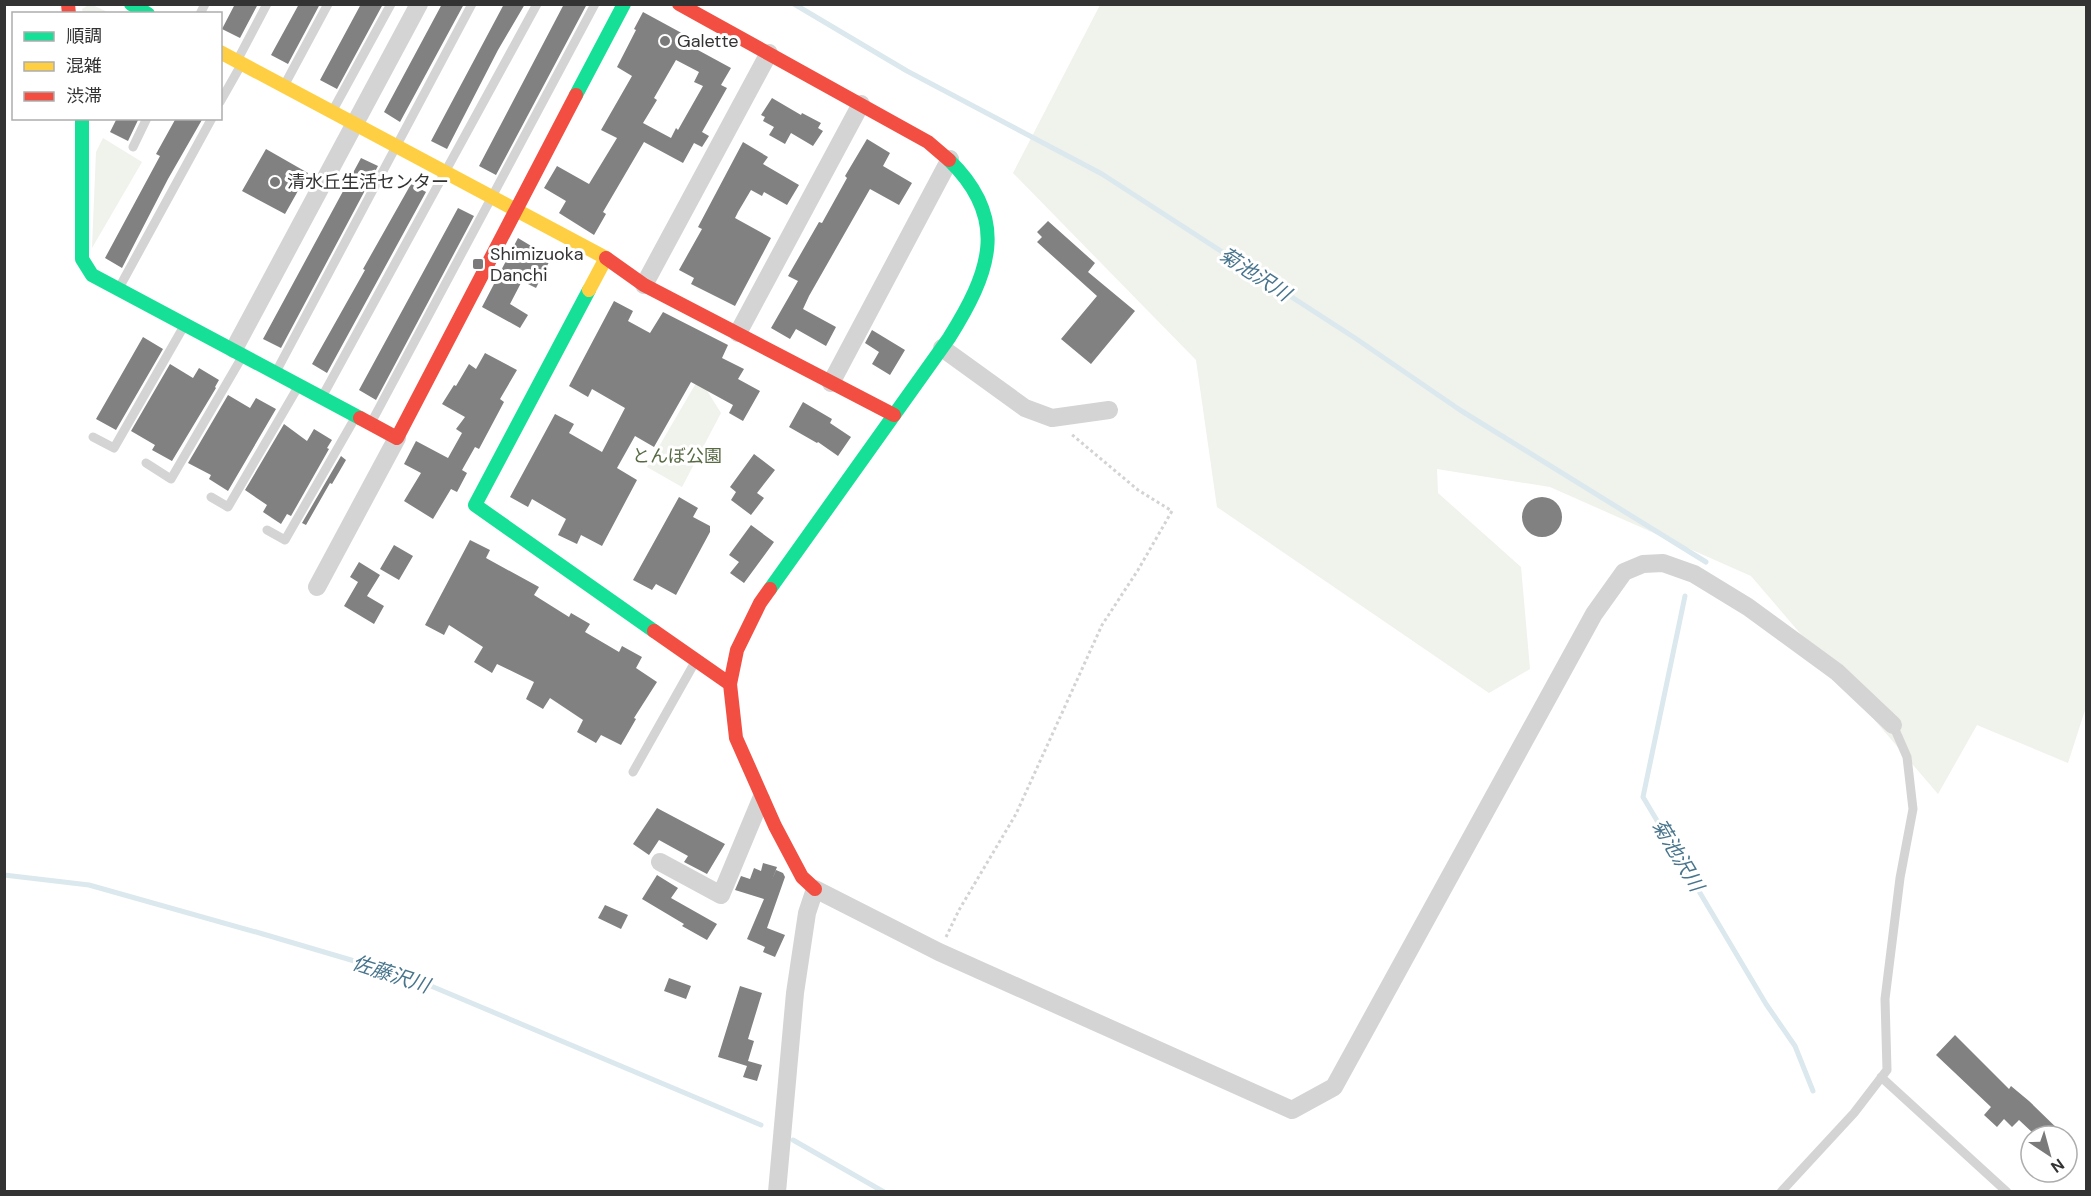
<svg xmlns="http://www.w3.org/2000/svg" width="2091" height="1196" font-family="'DM Sans','Noto Sans JP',sans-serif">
<rect width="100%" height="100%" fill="#fff"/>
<path fill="#f0f2ec" d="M 90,4 L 110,13 L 83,13 L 82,9 Z
M 1100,5 L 2086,5 L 2086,707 L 2068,763 L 1977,725 L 1938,794 L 1751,576 L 1550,487 L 1437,469 L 1438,493 L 1521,567 L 1530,669 L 1489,693 L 1217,507 L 1196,360 L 1013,173 Z
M 103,138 L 142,162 L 92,248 L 96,152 Z
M 699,378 L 721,413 L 682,487 L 647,467 Z"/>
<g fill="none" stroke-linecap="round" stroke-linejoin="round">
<path stroke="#dbe8ee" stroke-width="5" d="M 794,4 L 907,71 L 1102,174 L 1355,338 L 1460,410 L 1706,562
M 1685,596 L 1643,797 L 1766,1004 L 1795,1046 L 1813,1091
M 4,875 L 89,885 L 263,934 L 412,978 L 761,1125
M 793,1140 L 884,1192"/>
</g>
<path fill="#818181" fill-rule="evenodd" d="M 235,4 L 258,4 L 240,38 L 222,29 Z
M 299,4 L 320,4 L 288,64 L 271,55 Z
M 361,4 L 383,4 L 337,89 L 320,80 Z
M 442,4 L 464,4 L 400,122 L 384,112 Z
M 504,4 L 525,4 L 498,50 L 447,149 L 431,141 Z
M 564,4 L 587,4 L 496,175 L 479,166 Z
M 643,12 L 689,37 L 685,43 L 731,68 L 721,85 L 727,88 L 702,132 L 709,136 L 702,147 L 694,143 L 683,163 L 644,142 L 603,212 L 606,214 L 594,235 L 559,213 L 566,201 L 544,188 L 557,166 L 589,184 L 617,138 L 601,130 L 632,76 L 617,67 L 636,30 L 634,29 ZM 676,60 L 699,72 L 694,82 L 703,86 L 678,130 L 676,128 L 671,138 L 643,123 L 657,100 L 654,98 Z
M 772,98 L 801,115 L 802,113 L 821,123 L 818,128 L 823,131 L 813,146 L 791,133 L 785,144 L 769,135 L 774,127 L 763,121 L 765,117 L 761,115 Z
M 117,118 L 139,118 L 128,141 L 110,132 Z
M 176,118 L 203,118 L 168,179 L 122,268 L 105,258 L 160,156 L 156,154 Z
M 867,139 L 890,153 L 883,166 L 912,183 L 899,205 L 870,189 L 809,296 L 803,309 L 836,327 L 826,346 L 796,329 L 790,339 L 771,328 L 798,281 L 788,276 L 819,222 L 822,223 L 847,178 L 845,176 Z
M 743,142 L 768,157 L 763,164 L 799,185 L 787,205 L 764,192 L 762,196 L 751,190 L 738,212 L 735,218 L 771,238 L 735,306 L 691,284 L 694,278 L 679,270 L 702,229 L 698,227 Z
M 266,149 L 308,173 L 285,214 L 242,191 Z
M 361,158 L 378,166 L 281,348 L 263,339 Z
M 411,184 L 426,192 L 327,373 L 312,364 L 365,270 L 363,269 Z
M 458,208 L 474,216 L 376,400 L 359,390 Z
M 1048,221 L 1095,263 L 1088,272 L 1135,311 L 1091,364 L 1061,339 L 1097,296 L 1037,242 L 1042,237 L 1037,232 Z
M 518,238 L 551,258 L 536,288 L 522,281 L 510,304 L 528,315 L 520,328 L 482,307 Z
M 614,301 L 633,311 L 628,321 L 650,333 L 663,312 L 728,345 L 722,358 L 744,369 L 738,379 L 760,391 L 743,421 L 729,413 L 733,405 L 691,382 L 654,447 L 635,436 L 617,468 L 637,480 L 602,546 L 581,535 L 577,544 L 558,535 L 566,519 L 532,499 L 528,507 L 510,497 L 555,414 L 574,424 L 569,433 L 602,452 L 625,408 L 592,389 L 588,397 L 569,386 Z
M 872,330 L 905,350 L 890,375 L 872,364 L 879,352 L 865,343 Z
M 143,337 L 163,349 L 116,430 L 96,419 Z
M 485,353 L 517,370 L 500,399 L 504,402 L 479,449 L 475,447 L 462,470 L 467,473 L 457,492 L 451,489 L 433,519 L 404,501 L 421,473 L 404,464 L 416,441 L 448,458 L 462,433 L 456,429 L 465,417 L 442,404 L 454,385 L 456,386 L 469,364 L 476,369 Z
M 170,364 L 193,378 L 199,368 L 219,380 L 215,387 L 216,388 L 172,461 L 152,450 L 155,445 L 131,431 Z
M 228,395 L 250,408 L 256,398 L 276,409 L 228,491 L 209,479 L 211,475 L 188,463 Z
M 803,402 L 832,419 L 830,423 L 851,437 L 838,456 L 818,442 L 817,443 L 789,427 Z
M 284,424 L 307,441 L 314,429 L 332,440 L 327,448 L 329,449 L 291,516 L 287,514 L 281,524 L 263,512 L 267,505 L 245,490 Z
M 754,454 L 775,470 L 757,493 L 764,498 L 751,515 L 731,500 L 736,492 L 730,487 Z
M 341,456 L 346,460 L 332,484 L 330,483 L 306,525 L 302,523 Z
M1522 517a20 20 0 1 1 40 0a20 20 0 1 1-40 0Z
M 679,497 L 698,508 L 693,517 L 710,526 L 710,532 L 676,595 L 656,584 L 652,590 L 633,580 Z
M 751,525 L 774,542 L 744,583 L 730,573 L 739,562 L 729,555 Z
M 470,540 L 490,550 L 486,558 L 539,587 L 534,595 L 569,617 L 571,613 L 590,624 L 585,632 L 619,652 L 622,646 L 642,657 L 636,668 L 657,682 L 634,718 L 636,719 L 621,745 L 601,735 L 596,743 L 577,732 L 583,720 L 550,698 L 543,709 L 526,699 L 534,682 L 497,664 L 492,673 L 474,662 L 483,647 L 449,625 L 444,635 L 425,625 Z
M 394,545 L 413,556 L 399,580 L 380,569 Z
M 359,562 L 380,575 L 367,596 L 384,606 L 374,624 L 344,606 L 358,582 L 350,577 Z
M 657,808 L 725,844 L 707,874 L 684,862 L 688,856 L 659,840 L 649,855 L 633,844 Z
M 763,863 L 777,867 L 772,880 L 776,870 L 783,873 L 785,877 L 767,928 L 785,935 L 775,957 L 763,952 L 765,947 L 747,939 L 764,899 L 735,890 L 741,876 L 750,879 L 754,868 L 761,871 Z
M 657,875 L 678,888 L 671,898 L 717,924 L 707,940 L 682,926 L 684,924 L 642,899 Z
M 605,905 L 628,915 L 621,929 L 598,918 Z
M 669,978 L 691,986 L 686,999 L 664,991 Z
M 740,986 L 762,993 L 748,1039 L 754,1041 L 748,1061 L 762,1065 L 757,1081 L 743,1077 L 747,1066 L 718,1057 Z
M 1955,1035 L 2009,1089 L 2011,1086 L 2029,1101 L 2065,1136 L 2036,1136 L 2019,1120 L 2012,1127 L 2004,1119 L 1997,1127 L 1984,1115 L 1991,1107 L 1936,1055 Z"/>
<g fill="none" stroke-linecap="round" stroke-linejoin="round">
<path stroke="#d3d3d3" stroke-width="3" stroke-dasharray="3 3" stroke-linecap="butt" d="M 946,937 L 959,910 L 1016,814 L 1102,625 L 1138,570 L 1172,511 L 1138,490 L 1070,433"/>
<path stroke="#d4d4d4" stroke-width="9" d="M 200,14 L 205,4
M 238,59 L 267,4
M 285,84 L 328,4
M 220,102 L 241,65
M 333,110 L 391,4
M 133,147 L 147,118
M 119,288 L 212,118
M 277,370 L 472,4
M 322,397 L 537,4
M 371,423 L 595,4
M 93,437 L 114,448 L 184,326
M 146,463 L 171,479 L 242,357
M 211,497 L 228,507 L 298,387
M 267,530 L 285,540 L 355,418
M 633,772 L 695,662
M 1881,1077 L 2007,1192
M 1781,1192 L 1854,1113 L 1887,1070 L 1885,999 L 1900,878 L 1913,809 L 1907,757 L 1893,725"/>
<path stroke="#d4d4d4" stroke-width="18" d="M 644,285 L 769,53
M 738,333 L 861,104
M 942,348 L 1025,408 L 1052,418 L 1109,410
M 234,349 L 419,4
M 831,383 L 950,159
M 317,587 L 397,438
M 660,862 L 721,895 L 761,799
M 777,1192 L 795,993 L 807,913 L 815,889 L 939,952 L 1292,1110 L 1334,1087 L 1594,614 L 1624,572 L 1643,564 L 1663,563 L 1694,574 L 1748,607 L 1837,672 L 1893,725"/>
<path stroke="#16e098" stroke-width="14" d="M 131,4 L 148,14
M 576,95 L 624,4
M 82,118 L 82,259 L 92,275 L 360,418
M 589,290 L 475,505 L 654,631
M 770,589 L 949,338 C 989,274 1011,220 949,160"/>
<path stroke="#ffcf43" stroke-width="14" d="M 220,52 L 606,258 L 589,290"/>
<path stroke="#f24e42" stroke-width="14" d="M 68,4 L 69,14
M 679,4 L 928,142 L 949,160
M 606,258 L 644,285 L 894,415
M 360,418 L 397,438 L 576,95
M 770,589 L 760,603 L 737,650 L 730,684 L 736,738 L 775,826 L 802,877 L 815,889
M 654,631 L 730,684"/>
</g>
<g fill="#7a7a7a" stroke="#fff" stroke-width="2">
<circle cx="665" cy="41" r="6"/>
<circle cx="275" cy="182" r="6"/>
<rect x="472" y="258" width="12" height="12" rx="3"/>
</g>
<g text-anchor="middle" stroke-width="6" stroke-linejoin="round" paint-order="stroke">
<g font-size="18" fill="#333" stroke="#fff" text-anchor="start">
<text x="677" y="47">Galette</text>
<text x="287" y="188">清水丘生活センター</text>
<text x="490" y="260">Shimizuoka<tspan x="490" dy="21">Danchi</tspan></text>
</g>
<g font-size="18" fill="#576a44" stroke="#fff">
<text x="677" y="462">とんぼ公園</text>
</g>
<g font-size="20" font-style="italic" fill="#48758d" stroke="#fff">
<text transform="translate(1255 274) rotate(33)" y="7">菊池沢川</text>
<text transform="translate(1678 855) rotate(59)" y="7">菊池沢川</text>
<text transform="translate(391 974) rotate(18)" y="7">佐藤沢川</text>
</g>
</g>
<rect width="2091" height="1196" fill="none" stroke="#333333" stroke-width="12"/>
<rect x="12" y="12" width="210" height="108" fill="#ffffff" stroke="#adadad" stroke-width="1.5"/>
<rect x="24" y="32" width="30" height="9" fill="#16e098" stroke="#adadad" stroke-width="1.5"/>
<text x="66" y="42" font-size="18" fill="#333333">順調</text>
<rect x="24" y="62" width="30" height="9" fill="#ffcf43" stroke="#adadad" stroke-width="1.5"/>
<text x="66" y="72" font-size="18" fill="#333333">混雑</text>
<rect x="24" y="92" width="30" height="9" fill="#f24e42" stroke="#adadad" stroke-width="1.5"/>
<text x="66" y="102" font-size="18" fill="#333333">渋滞</text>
<g transform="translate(2049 1154) rotate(144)"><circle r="28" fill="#ffffff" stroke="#adadad" stroke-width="1.5"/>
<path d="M0-4.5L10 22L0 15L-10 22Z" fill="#7a7a7a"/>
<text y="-9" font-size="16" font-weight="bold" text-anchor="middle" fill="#333333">N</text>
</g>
</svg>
